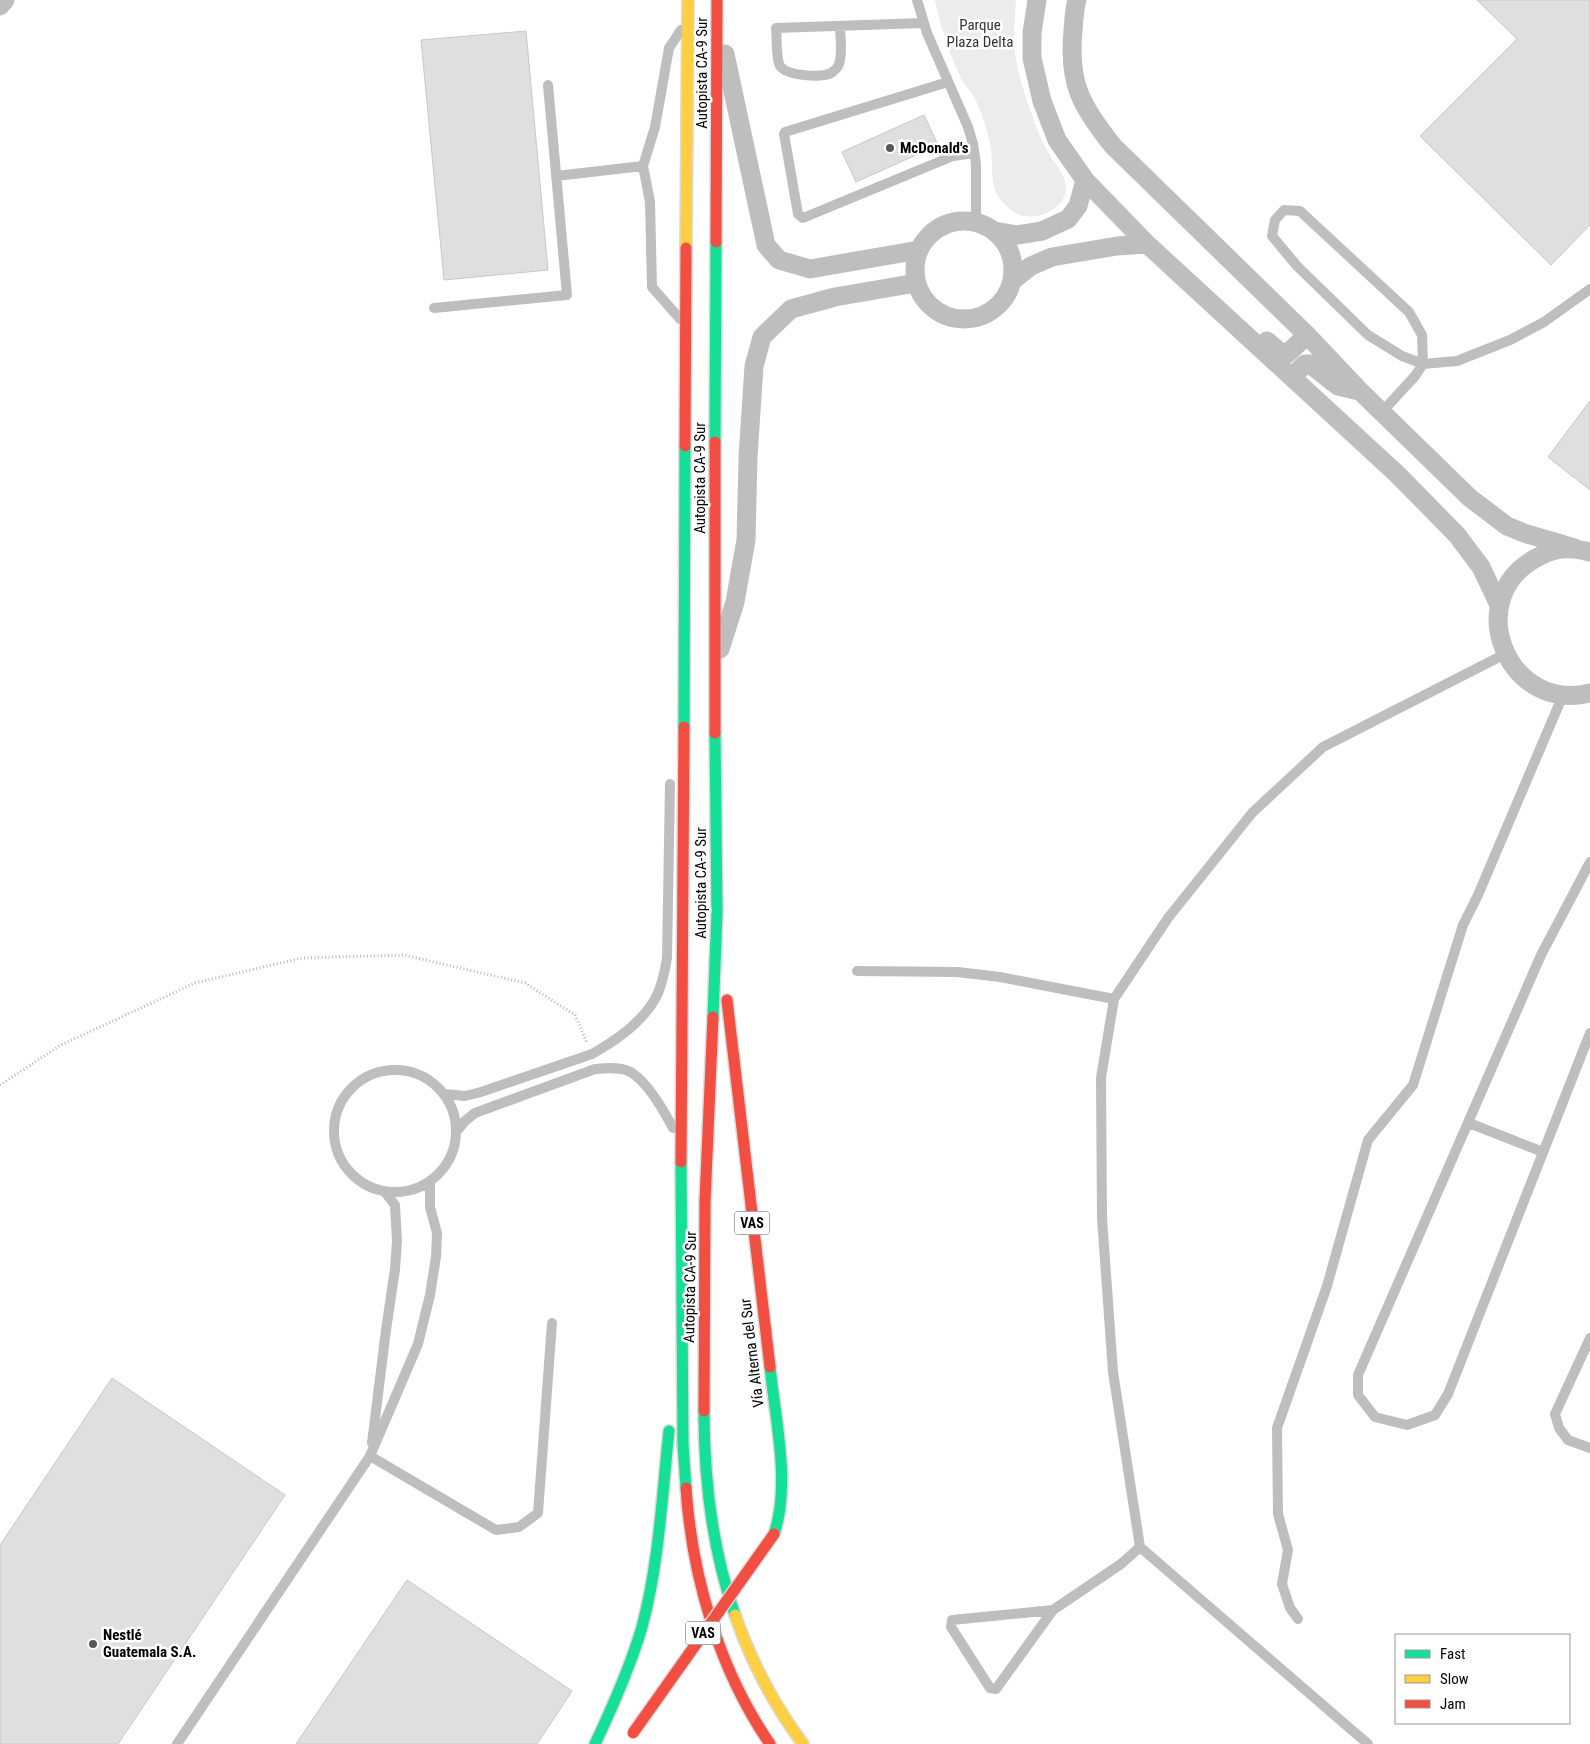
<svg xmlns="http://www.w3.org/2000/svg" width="1590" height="1744" font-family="'Roboto Condensed',sans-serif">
<rect width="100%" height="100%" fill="#fff"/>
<path fill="#ececec" d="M 935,0 L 1016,0 C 1015,14 1014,28 1014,42 C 1014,62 1025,96 1032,115 C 1036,127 1041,139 1047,150 C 1053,162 1068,177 1066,191 C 1063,208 1042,219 1025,216 C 1015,215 1004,205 998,196 C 989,181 994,161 990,144 C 987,129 983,115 976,101 C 972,92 964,85 960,76 C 949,52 940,26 935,0 Z"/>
<path fill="#dfdfdf" stroke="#c7c7c7" d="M 1477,0 L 1590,0 L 1590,225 L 1551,265 L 1420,136 L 1517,39 Z
M 526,31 L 548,270 L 444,280 L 421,40 Z
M 924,115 L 938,145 L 856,182 L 842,152 Z
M 1590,401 L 1590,490 L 1548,457 Z
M 112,1378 L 285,1495 L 118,1744 L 0,1744 L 0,1545 Z
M 407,1580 L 572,1691 L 537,1744 L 296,1744 Z"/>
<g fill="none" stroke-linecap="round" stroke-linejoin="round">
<g stroke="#dbdbdb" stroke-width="14">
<path id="fast" d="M 715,442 L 716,242
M 684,727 L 685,446
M 713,1017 L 717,912 L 715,733
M 681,1162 L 683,1444 L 686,1488
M 770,1367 C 775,1418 791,1485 774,1534
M 704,1411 C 704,1481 712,1549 735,1615
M 595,1744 C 613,1706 630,1668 642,1627 C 659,1564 662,1496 669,1431"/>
</g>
<g stroke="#dbdbdb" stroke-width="14">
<path id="slow" d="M 686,248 L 688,0
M 735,1615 C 751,1661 774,1705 803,1744"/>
</g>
<g stroke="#dbdbdb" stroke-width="14">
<path id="jam" d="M 716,242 L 717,0
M 685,446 L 686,248
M 715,733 L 715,442
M 727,1000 L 770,1367
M 681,1162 L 684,727
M 704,1411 L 705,1201 L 713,1017
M 686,1488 C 692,1577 719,1670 770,1744"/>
</g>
<path stroke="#b9b9b9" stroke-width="3" stroke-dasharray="1 2.5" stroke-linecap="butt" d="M 0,1085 L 61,1045 L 195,983 L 302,958 L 404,955 L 525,983 L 575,1015 L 587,1043"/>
<path stroke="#bebebe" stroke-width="10" d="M 917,0 L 927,33 L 968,127 L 973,144 L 976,164 L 976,222
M 840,26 C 840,37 843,53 839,64 C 838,67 834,71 831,73 C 821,78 787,76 780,66 C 776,60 777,37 776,28 L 923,23
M 948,82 L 785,132 L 784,134 L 798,214 L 803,218 L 953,156 L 974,153
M 556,176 L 643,166
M 434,308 L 567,295 L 548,85
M 680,319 L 652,287 L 650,202 L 643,166 L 655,127 L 669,48 L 681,30
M 1382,412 L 1415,376 L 1423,364 L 1402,356 L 1368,335 L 1297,266 L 1272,236 L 1275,220 L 1284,210 L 1300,211 L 1409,312 L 1422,335 L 1423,364 L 1457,361 L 1510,340 L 1544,322 L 1590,289
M 1590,862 L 1541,955 L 1358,1375 L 1358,1395 L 1375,1417 L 1407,1425 L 1435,1415 L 1448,1394 L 1590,1033
M 857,971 L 957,972 L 1000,977 L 1114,999
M334 1131a61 61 0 1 1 122 0a61 61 0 1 1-122 0Z
M 444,1094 L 465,1096 L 481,1092 L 592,1054 C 617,1040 646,1020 658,993 C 663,981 665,970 667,958 L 670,784
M 1469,1123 L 1543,1152
M 456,1132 L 465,1121 L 475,1113 L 595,1069 C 606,1068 616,1067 626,1070 C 644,1076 664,1111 673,1128
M 1590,1338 L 1555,1414 L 1559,1428 L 1568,1440 L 1590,1448
M 372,1443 L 386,1330 L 395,1269 L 397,1241 L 395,1205 L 385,1192
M 370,1456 L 496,1530 L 519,1527 L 538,1513 L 552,1323
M 1140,1547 L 1368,1744
M 1053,1610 L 952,1620 L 951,1627 L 990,1688 L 996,1689 L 1053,1610 L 1121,1564 L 1140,1547 L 1113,1372 L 1102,1218 L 1101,1078 L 1114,999 L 1168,918 L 1252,813 L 1323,747 L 1505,654
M 1298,1619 L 1290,1608 L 1282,1584 L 1288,1550 L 1278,1514 L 1277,1428 L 1327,1286 L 1368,1140 L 1413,1085 L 1463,925 L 1478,895 L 1563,695
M 177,1744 L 370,1456 L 418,1344 L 430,1295 L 436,1257 L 437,1233 L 430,1207 L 430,1182"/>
<path stroke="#bebebe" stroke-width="19" d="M 1037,0 L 1032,33 L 1032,58 L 1042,101 L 1057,140 L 1085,180 L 1147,244 L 1397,474 L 1457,535 L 1481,567 L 1499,605
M 1077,0 C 1074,10 1074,20 1073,31 C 1068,83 1081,106 1113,146 L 1307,335 L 1360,391 L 1470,498 L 1507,526 L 1524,533 L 1575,548
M 0,6 L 5,0
M 725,54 L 766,245 L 779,260 L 810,269 L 919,250
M915 270a49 49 0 1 1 98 0a49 49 0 1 1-98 0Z
M 994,231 L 1017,235 L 1042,231 L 1068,219 L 1078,206 L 1085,180
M 1012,281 L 1031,266 L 1052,257 L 1117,246 L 1147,244
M 1267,341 L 1280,352 L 1287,354 L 1307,335
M 1292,377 L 1305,364 L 1310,364 L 1338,386 L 1359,391
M 1590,552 C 1571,547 1556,547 1538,557 C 1460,597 1507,714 1590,693
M 720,649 L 735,602 L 746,540 L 748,457 L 754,366 L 762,337 L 791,309 L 835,297 L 916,283"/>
<use href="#fast" stroke="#16e098" stroke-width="11"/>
<use href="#slow" stroke="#ffcf43" stroke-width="11"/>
<use href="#jam" stroke="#f24e42" stroke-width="11"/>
<g stroke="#dbdbdb" stroke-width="14" stroke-linecap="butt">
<path id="jam-bridge" d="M 633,1733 L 774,1534"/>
</g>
<use href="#jam-bridge" stroke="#f24e42" stroke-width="11"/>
</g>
<g fill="#595959" stroke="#fff" stroke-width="2">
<circle cx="890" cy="148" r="5"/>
<circle cx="93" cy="1644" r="5"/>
</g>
<g text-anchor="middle" stroke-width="5" stroke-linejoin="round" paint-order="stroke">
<g fill="#fff" stroke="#4c4c4c" stroke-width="1">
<rect x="734.5" y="1211.5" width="35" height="23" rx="4"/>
<rect x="685.5" y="1621.5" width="35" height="23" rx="4"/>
</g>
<g font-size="14" font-weight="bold" fill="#000">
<text x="752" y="1228">VAS</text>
<text x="703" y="1638">VAS</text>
</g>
<g font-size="15" fill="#333" stroke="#fff">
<text x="980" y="30">Parque<tspan x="980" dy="17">Plaza Delta</tspan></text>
</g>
<g font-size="15" fill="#000" stroke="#fff">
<text transform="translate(702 73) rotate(-90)" y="5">Autopista CA-9 Sur</text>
<text transform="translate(700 478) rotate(-90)" y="5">Autopista CA-9 Sur</text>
<text transform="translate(701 883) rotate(-90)" y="5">Autopista CA-9 Sur</text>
<text transform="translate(690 1287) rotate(-89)" y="5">Autopista CA-9 Sur</text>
<text transform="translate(752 1353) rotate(-97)" y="5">Vía Alterna del Sur</text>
</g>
<g font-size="15" font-weight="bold" fill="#000" stroke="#fff" text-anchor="start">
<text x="900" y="153">McDonald's</text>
<text x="103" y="1640">Nestlé<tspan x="103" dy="17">Guatemala S.A.</tspan></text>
</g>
</g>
<rect x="1395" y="1634" width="175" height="90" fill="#ffffff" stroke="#999999"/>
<rect x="1405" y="1650" width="25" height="8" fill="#16e098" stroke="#999999"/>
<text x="1440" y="1659" font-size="15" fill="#000000">Fast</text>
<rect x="1405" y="1675" width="25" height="8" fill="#ffcf43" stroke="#999999"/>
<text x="1440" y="1684" font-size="15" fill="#000000">Slow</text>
<rect x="1405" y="1700" width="25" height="8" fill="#f24e42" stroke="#999999"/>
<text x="1440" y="1709" font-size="15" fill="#000000">Jam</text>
</svg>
